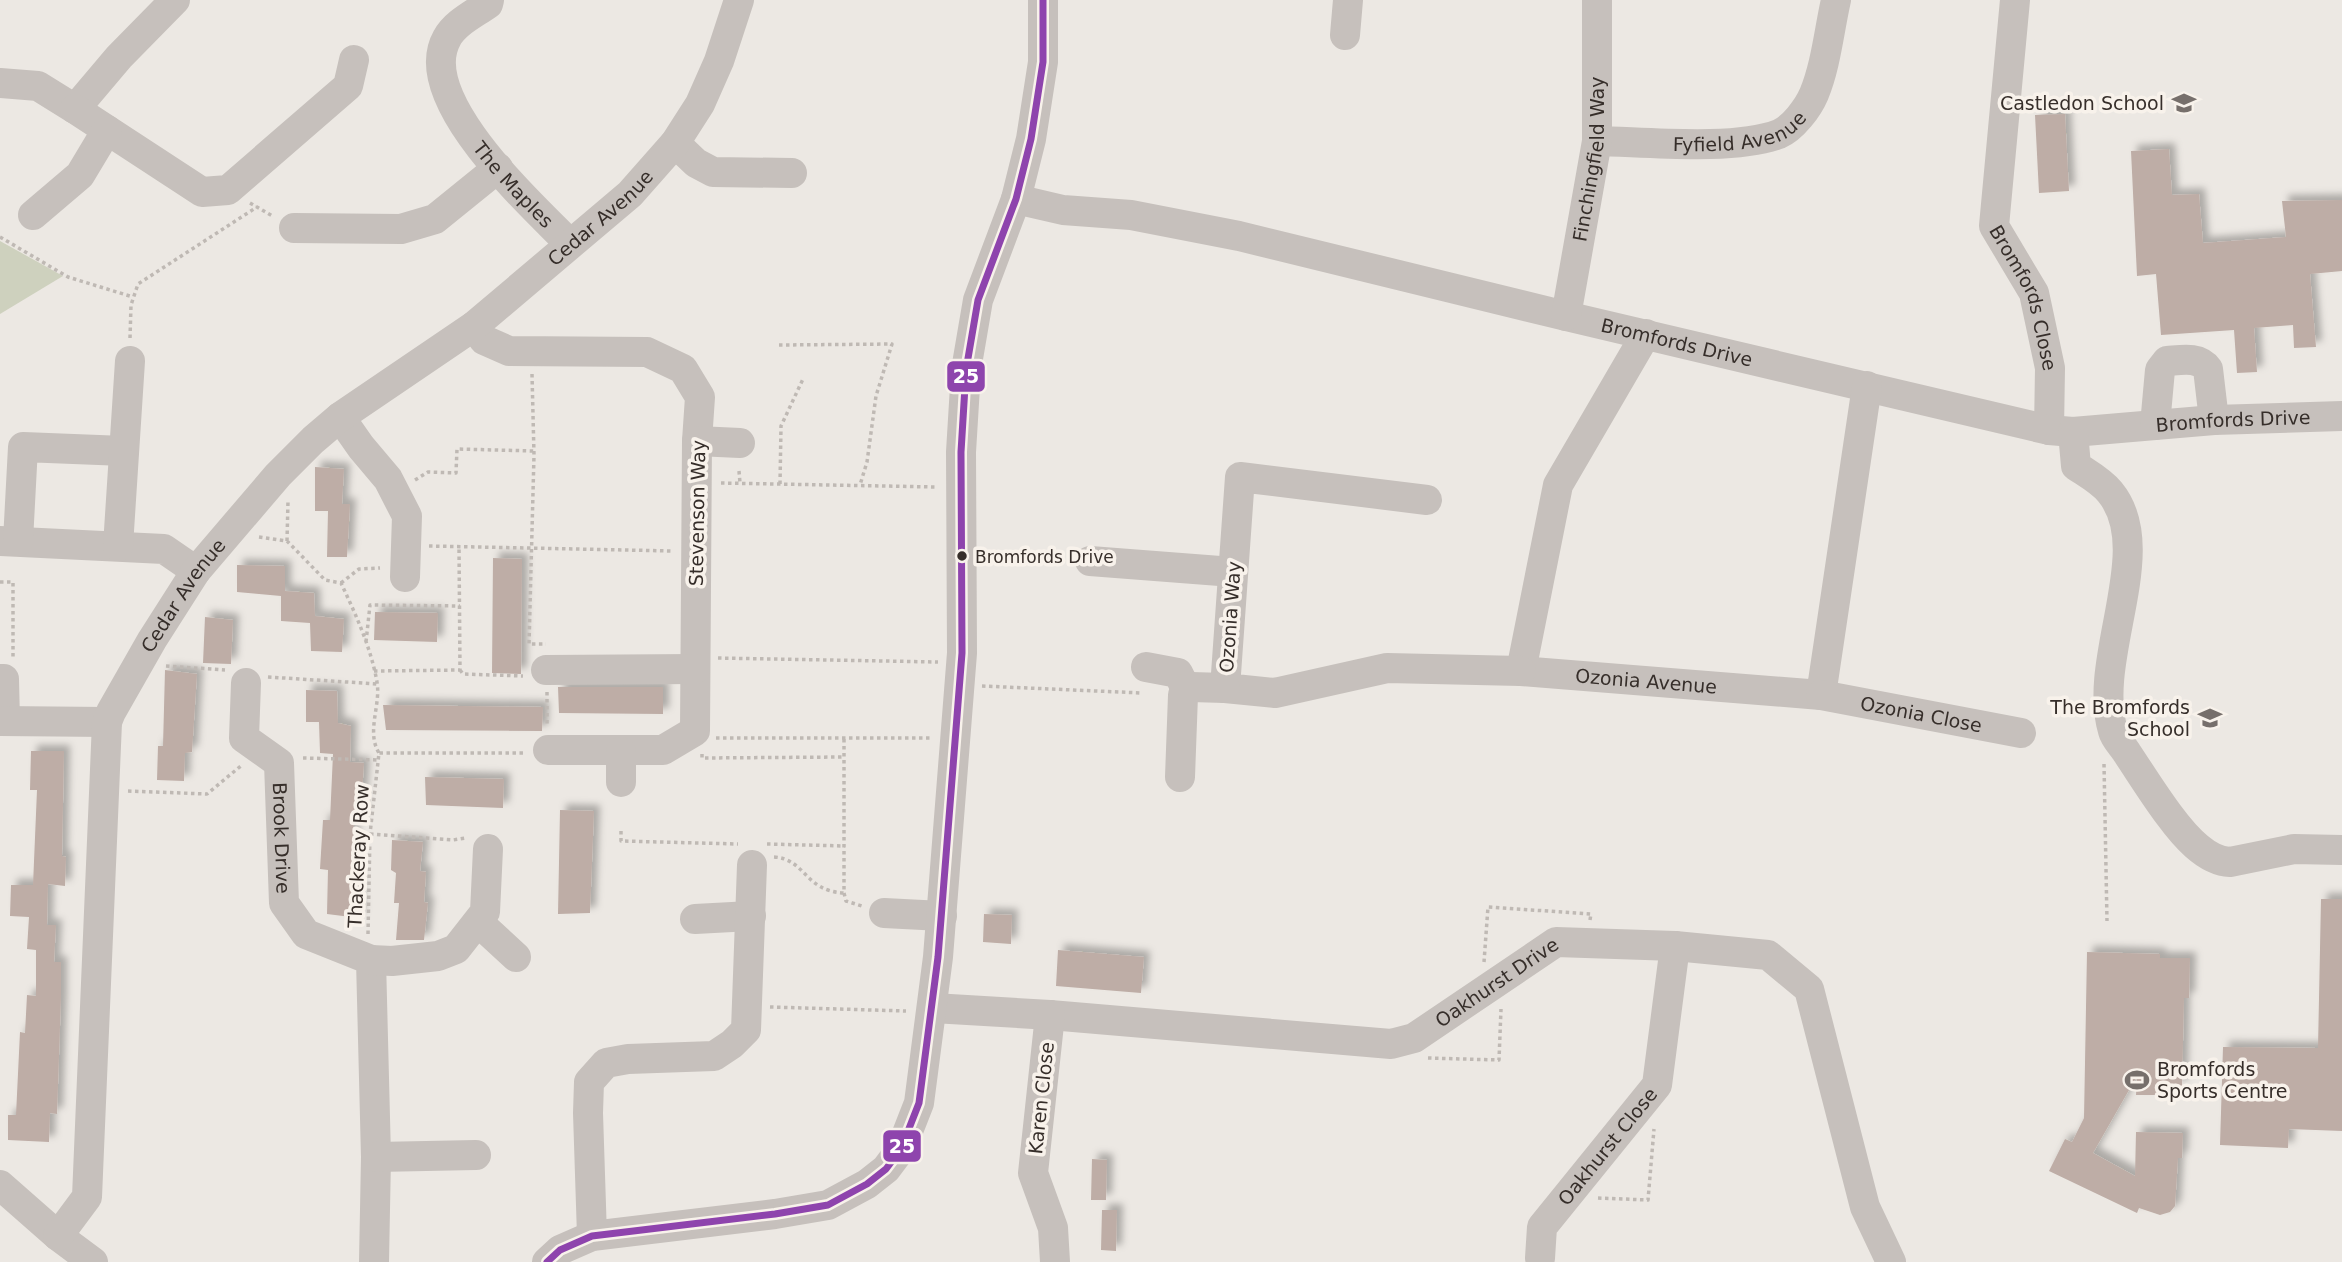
<svg xmlns="http://www.w3.org/2000/svg" width="2342" height="1262" font-family="'DejaVu Sans',sans-serif">
<defs>
<filter id="shadow"><feDropShadow dx="6" dy="-6" stdDeviation="3.5" flood-color="#0004"/></filter>
</defs>
<rect width="100%" height="100%" fill="#ece8e3"/>
<path fill="#ced1be" d="M 0,241 L 63,276 L 0,314 Z"/>
<path fill="#beada6" filter="url(#shadow)" d="M 2065,114 L 2069,191 L 2039,193 L 2035,115 Z
M 2169,149 L 2172,195 L 2199,194 L 2203,243 L 2286,237 L 2282,201 L 2342,200 L 2342,271 L 2310,274 L 2316,347 L 2294,348 L 2293,325 L 2254,328 L 2257,372 L 2237,373 L 2234,330 L 2161,335 L 2156,274 L 2137,276 L 2131,151 Z
M 315,467 L 344,469 L 342,504 L 350,504 L 347,557 L 327,557 L 328,511 L 315,511 Z
M 493,558 L 522,559 L 521,674 L 492,673 Z
M 237,565 L 285,566 L 285,591 L 314,593 L 315,616 L 344,619 L 342,652 L 311,651 L 310,623 L 281,621 L 281,596 L 237,592 Z
M 375,612 L 438,613 L 437,642 L 374,640 Z
M 205,617 L 233,620 L 231,664 L 203,663 Z
M 165,670 L 197,674 L 192,752 L 185,753 L 184,781 L 157,780 L 158,746 L 163,746 Z
M 558,687 L 663,687 L 663,714 L 559,713 Z
M 306,690 L 337,691 L 338,723 L 351,726 L 350,762 L 364,763 L 360,823 L 354,822 L 352,867 L 357,867 L 359,918 L 327,914 L 328,870 L 320,869 L 323,820 L 330,820 L 333,754 L 320,753 L 319,722 L 306,722 Z
M 383,705 L 543,707 L 542,731 L 386,730 Z
M 31,751 L 64,751 L 62,856 L 66,857 L 65,886 L 48,884 L 47,925 L 56,925 L 54,962 L 61,962 L 61,997 L 57,1114 L 50,1113 L 49,1142 L 8,1140 L 8,1115 L 16,1115 L 20,1032 L 25,1033 L 27,995 L 36,996 L 36,950 L 27,949 L 29,917 L 10,916 L 11,885 L 33,885 L 37,790 L 30,790 Z
M 425,777 L 504,779 L 503,808 L 426,805 Z
M 560,810 L 594,811 L 590,913 L 558,914 Z
M 392,840 L 423,842 L 420,871 L 426,872 L 424,902 L 428,903 L 424,940 L 396,940 L 399,903 L 394,903 L 396,873 L 391,870 Z
M 2321,899 L 2342,899 L 2342,1131 L 2289,1129 L 2288,1148 L 2220,1145 L 2223,1047 L 2318,1048 Z
M 984,914 L 1012,915 L 1011,944 L 983,942 Z
M 1058,950 L 1144,957 L 1141,993 L 1056,986 Z
M 2087,952 L 2160,954 L 2160,958 L 2190,958 L 2189,998 L 2184,998 L 2182,1086 L 2162,1085 L 2162,1095 L 2136,1095 L 2137,1076 L 2093,1153 L 2135,1176 L 2136,1132 L 2183,1133 L 2182,1158 L 2178,1158 L 2175,1206 L 2170,1212 L 2160,1215 L 2139,1208 L 2137,1213 L 2049,1171 L 2065,1139 L 2072,1142 L 2084,1118 Z
M 1092,1159 L 1107,1160 L 1106,1200 L 1091,1200 Z
M 1102,1210 L 1117,1210 L 1116,1251 L 1101,1250 Z"/>
<g fill="none" stroke-linecap="round" stroke-linejoin="round">
<path stroke="#bfb9b4" stroke-width="3.5" stroke-dasharray="3.5 3.5" stroke-linecap="butt" d="M 250,203 L 274,217
M 0,237 L 68,277 L 133,297
M 130,338 L 131,305 L 138,284 L 257,207
M 779,345 L 892,344 L 876,396 L 867,462 L 860,485
M 532,374 L 534,455 L 529,644 L 546,644
M 739,471 L 740,483
M 415,480 L 428,472 L 456,473 L 457,449 L 534,451
M 721,483 L 937,487
M 780,484 L 781,426 L 803,379
M 259,537 L 287,541 L 325,580 L 341,583 C 356,615 371,648 377,682 C 381,705 366,732 379,753
M 287,541 L 288,501
M 429,546 L 673,551
M 0,582 L 13,582 L 13,657
M 341,583 L 359,569 L 380,568
M 366,642 L 370,605 L 460,606
M 718,658 L 938,662
M 166,666 L 225,670
M 460,670 L 463,674 L 523,676
M 374,671 L 460,670 L 459,546
M 268,677 L 378,684
M 982,686 L 1142,693
M 547,692 L 547,727
M 716,738 L 933,738
M 844,739 L 844,893 L 846,901 L 862,906
M 702,754 L 702,758 L 843,757
M 303,758 L 378,760
M 2104,764 L 2107,921
M 128,791 L 207,794 L 242,765
M 621,831 L 621,841 L 738,844
M 370,834 L 453,840 L 466,838
M 767,844 L 845,846
M 774,857 C 806,859 804,891 844,893
M 368,934 L 370,834 L 379,753 L 525,753
M 1484,962 L 1488,907 L 1591,914 L 1590,920
M 770,1007 L 906,1011
M 1428,1058 L 1499,1060 L 1501,1009
M 1598,1198 L 1648,1200 L 1654,1129"/>
<g stroke="#c6c0bc" stroke-width="30">
<path id="s1" d="M 489,0 L 488,4 C 474,14 455,23 447,38 C 413,98 531,204 570,244"/>
<path id="s2" d="M 2015,0 L 1994,226 L 2034,293 L 2050,368 L 2049,430"/>
<path d="M 1345,35 L 1348,0"/>
<path d="M 0,83 L 38,86 L 75,109 L 119,57 L 175,0"/>
<path d="M 75,109 L 202,192 L 228,190 L 348,86 L 354,60"/>
<path id="s3" d="M 1597,141 C 1646,142 1734,151 1779,134 C 1793,128 1808,108 1814,94 C 1826,65 1829,31 1836,0"/>
<path d="M 675,143 L 696,163 L 713,172 L 792,173"/>
<path id="s4" d="M 1016,199 L 1063,210 L 1131,215 L 1239,236 L 1566,316 L 2049,430 L 2073,432 L 2214,420 L 2342,416"/>
<path d="M 33,215 L 80,175 L 107,130"/>
<path d="M 294,228 L 401,229 L 435,219 L 498,168"/>
<path id="s5" d="M 1566,316 L 1597,141 L 1597,0"/>
<path d="M 474,326 L 484,340 L 509,351 L 647,352 L 683,369 L 700,397 L 697,441 L 695,731 L 663,750 L 548,750"/>
<path id="s6" d="M 1646,334 L 1558,485 L 1521,671 L 1821,695 L 1867,386"/>
<path d="M 340,417 L 361,447 L 388,479 L 407,516 L 405,577"/>
<path d="M 2155,425 L 2160,370 L 2167,361 C 2181,360 2199,356 2208,369 L 2214,420"/>
<path d="M 2073,432 L 2076,466 C 2088,474 2101,481 2110,492 C 2158,550 2091,658 2113,731 C 2115,739 2123,746 2127,753 C 2141,774 2154,795 2169,815 C 2183,834 2205,861 2230,862 L 2294,849 L 2342,850"/>
<path d="M 697,441 L 740,443"/>
<path d="M 1427,500 L 1240,477 L 1225,688 L 1275,693 L 1387,668 L 1521,671"/>
<path d="M 0,541 L 164,549 L 196,571"/>
<path d="M 18,541 L 23,447 L 124,451"/>
<path d="M 118,546 L 130,361"/>
<path d="M 1090,561 L 1233,572"/>
<path d="M 1146,667 L 1178,673 L 1186,689"/>
<path d="M 546,670 L 695,669"/>
<path d="M 0,679 L 4,679 L 5,721"/>
<path id="s7" d="M 246,683 L 244,738 L 279,763 L 284,903 L 306,934 L 371,960 L 376,1157 L 374,1262"/>
<path id="s8" d="M 1821,695 L 2021,733"/>
<path d="M 0,721 L 107,722"/>
<path d="M 1180,777 L 1183,695 L 1186,689 L 1191,687 L 1225,688"/>
<path d="M 621,782 L 621,752"/>
<path d="M 884,913 L 942,916"/>
<path d="M 695,919 L 751,916"/>
<path d="M 478,922 L 516,957"/>
<path d="M 371,960 L 392,961 L 438,956 L 456,949 L 485,912 L 488,849"/>
<path id="s9" d="M 933,1008 L 1050,1015 L 1391,1044 L 1414,1038 L 1556,942 L 1675,946 L 1768,955 L 1809,989 L 1865,1207 L 1891,1262"/>
<path d="M 1050,1015 L 1033,1173 L 1053,1228 L 1055,1262"/>
<path d="M 376,1157 L 476,1155"/>
<path d="M 0,1185 L 58,1236 L 93,1262"/>
<path id="s10" d="M 58,1236 L 87,1197 L 107,722 L 111,712 L 152,640 L 196,571 L 278,475 L 313,440 L 340,417 L 474,326 L 630,194 L 675,143 L 700,104 L 719,61 L 739,0"/>
<path d="M 592,1236 L 588,1113 L 589,1082 L 606,1063 L 628,1059 L 714,1056 L 732,1044 L 746,1030 L 752,865"/>
<path id="s11" d="M 1540,1258 L 1542,1227 L 1657,1085 L 1675,946"/>
<path d="M 547,1262 L 560,1250 L 592,1236 L 775,1214 L 828,1205 L 867,1184 L 886,1169 L 901,1149 L 919,1103 L 938,957 L 962,653 L 961,452 L 966,370 L 978,300 L 1016,199 L 1031,139 L 1043,62 L 1043,0"/>
</g>
<g stroke="#f8f2eb" stroke-width="12">
<path id="bus-1" d="M 547,1262 L 560,1250 L 592,1236 L 775,1214 L 828,1205 L 867,1184 L 886,1169 L 901,1149 L 919,1103 L 938,957 L 962,653 L 961,452 L 966,370 L 978,300 L 1016,199 L 1031,139 L 1043,62 L 1043,0"/>
</g>
<use href="#bus-1" stroke="#8e44ad" stroke-width="7"/>
</g>
<defs>
<g id="school-bare" transform="scale(1.89)"><path d="M0-5L7-2L0 1L-7-2ZM-4 1L0 2.5L4 1V4Q0 6-4 4Z" fill="#766f6b" stroke="#f8f2eb" stroke-width="2.5" paint-order="stroke"/></g>
<g id="stadium-bare" transform="scale(1.89)"><path d="M0-5a6.5 5 0 1 0 0 10a6.5 5 0 1 0 0-10ZM-3.5-1.8h7v3.6h-7Z" fill="#766f6b" stroke="#f8f2eb" stroke-width="2.5" paint-order="stroke"/></g>
</defs>
<g fill-rule="evenodd">
<use href="#school-bare" x="2184" y="103"/>
<use href="#school-bare" x="2210" y="718"/>
<use href="#stadium-bare" x="2137" y="1080"/>
</g>
<circle fill="#362e2a" stroke="#f8f2eb" stroke-width="2.5" cx="962" cy="556" r="6"/>
<g text-anchor="middle" stroke-width="7" stroke-linejoin="round" paint-order="stroke">
<g font-size="17" fill="#362e2a" stroke="#f8f2eb" text-anchor="start">
<text x="975" y="563">Bromfords Drive</text>
</g>
<g font-size="19" fill="#362e2a" stroke="#f8f2eb" text-anchor="end">
<text x="2164" y="110">Castledon School</text>
<text x="2190" y="714">The Bromfords<tspan x="2190" dy="22">School</tspan></text>
<text x="2157" y="1076" text-anchor="start">Bromfords<tspan x="2157" dy="22">Sports Centre</tspan></text>
</g>
<g font-size="19" fill="#362e2a" stroke="#f8f2eb">
<text dy="7" stroke="none"><textPath href="#s3" startOffset="145">Fyfield Avenue</textPath></text>
<text dy="7" stroke="none"><textPath href="#s5" startOffset="159">Finchingfield Way</textPath></text>
<text dy="7" stroke="none"><textPath href="#s1" startOffset="228">The Maples</textPath></text>
<text dy="7" stroke="none"><textPath href="#s10" startOffset="1239">Cedar Avenue</textPath></text>
<text dy="7" stroke="none"><textPath href="#s2" startOffset="306">Bromfords Close</textPath></text>
<text dy="7" stroke="none"><textPath href="#s4" startOffset="677">Bromfords Drive</textPath></text>
<text dy="7" stroke="none"><textPath href="#s4" startOffset="1244">Bromfords Drive</textPath></text>
<text transform="translate(697 513) rotate(-89)" y="7">Stevenson Way</text>
<text dy="7" stroke="none"><textPath href="#s10" startOffset="672">Cedar Avenue</textPath></text>
<text transform="translate(1230 617) rotate(-86)" y="7">Ozonia Way</text>
<text dy="7" stroke="none"><textPath href="#s6" startOffset="490">Ozonia Avenue</textPath></text>
<text dy="7" stroke="none"><textPath href="#s8" startOffset="102">Ozonia Close</textPath></text>
<text dy="7" stroke="none"><textPath href="#s7" startOffset="173">Brook Drive</textPath></text>
<text transform="translate(358 856) rotate(-87)" y="7">Thackeray Row</text>
<text dy="7" stroke="none"><textPath href="#s9" startOffset="583">Oakhurst Drive</textPath></text>
<text transform="translate(1041 1098) rotate(-84)" y="7">Karen Close</text>
<text dy="7" stroke="none"><textPath href="#s11" startOffset="135">Oakhurst Close</textPath></text>
</g>
</g>
<g stroke="#f8f2eb" stroke-width="2.5">
<rect x="946" y="360" width="40" height="33" rx="7" fill="#8e44ad"/>
<rect x="882" y="1129" width="40" height="34" rx="7" fill="#8e44ad"/>
</g>
<g font-size="19" text-anchor="middle" font-weight="bold" fill="#fff">
<text x="966" y="383">25</text>
<text x="902" y="1153">25</text>
</g>
</svg>
